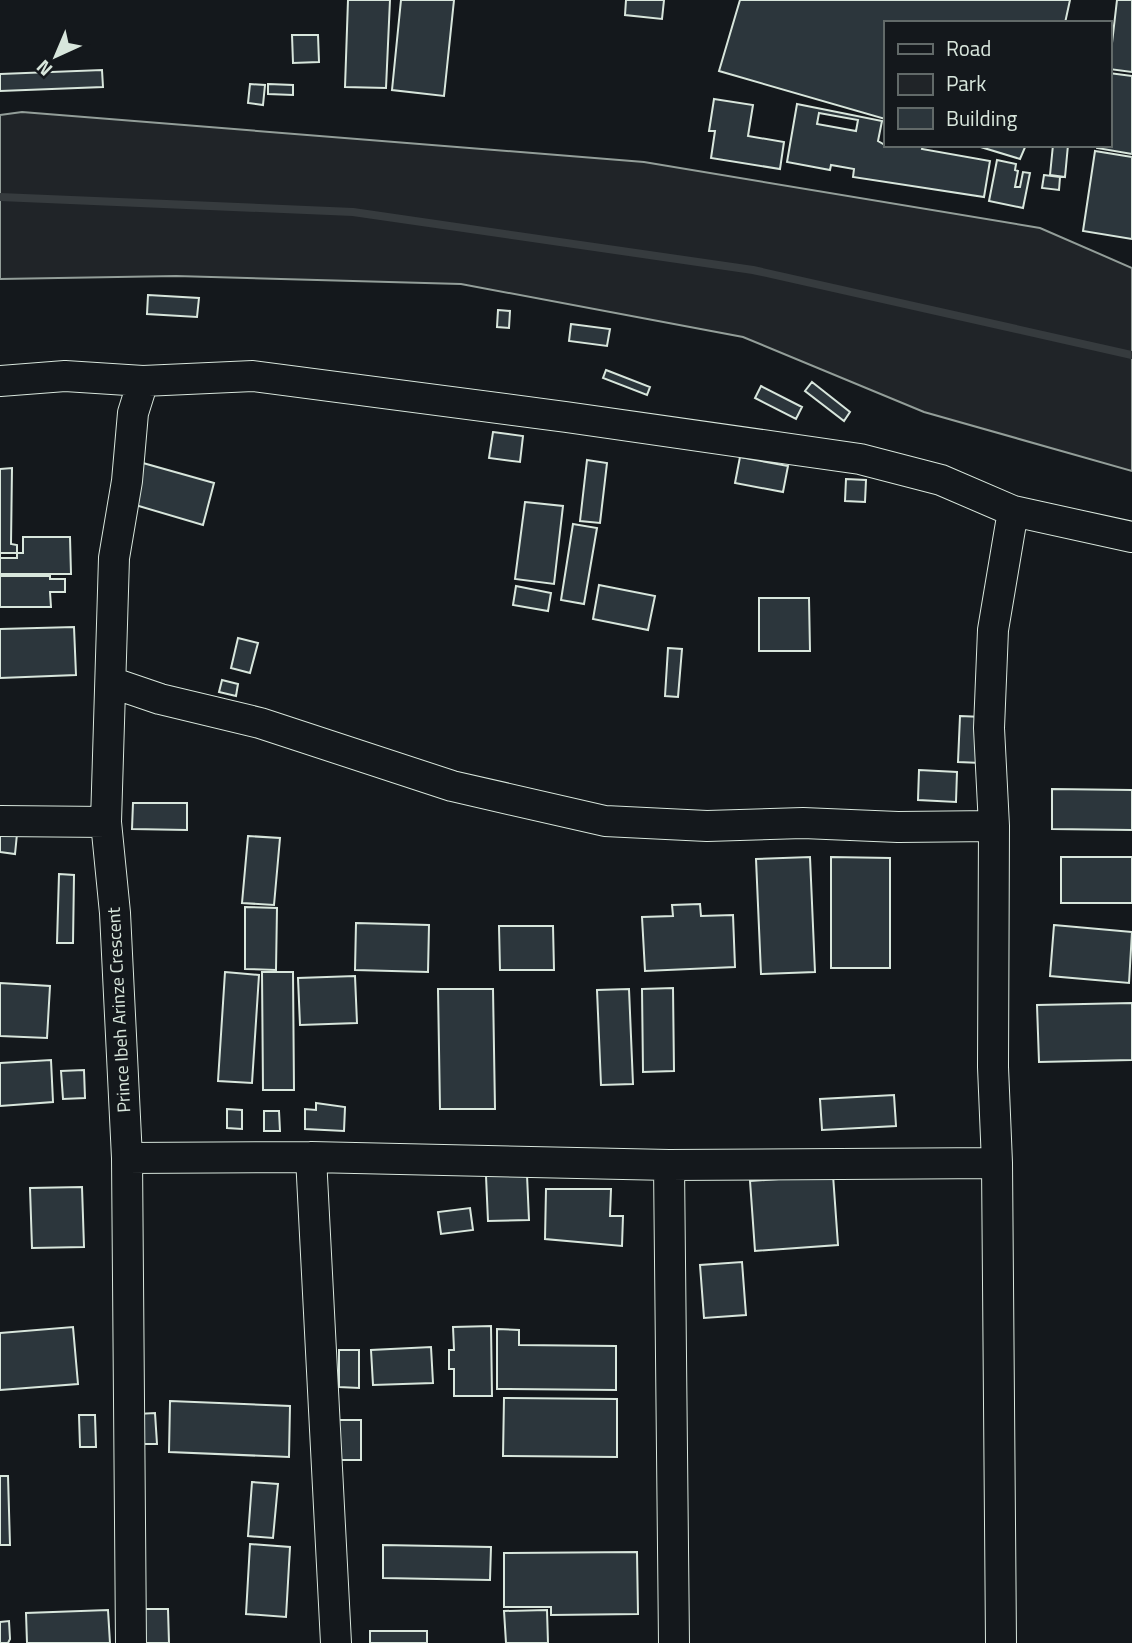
<svg xmlns="http://www.w3.org/2000/svg" width="1132" height="1643" font-family="'Titillium Web',sans-serif">
<rect width="100%" height="100%" fill="#14181c"/>
<path fill="#202428" stroke="#939e99" stroke-width="2" d="M 22,112 L 644,162 L 1040,228 L 1132,268 L 1132,471 L 924,412 L 743,337 L 461,284 L 176,276 L 0,279 L 0,115 Z"/>
<g fill="none" stroke-linecap="round" stroke-linejoin="round">
<path stroke="#363b3e" stroke-width="8" d="M 0,197 L 353,212 L 753,270 L 1132,355"/>
</g>
<path fill="#2c363c" stroke="#d8e6dc" stroke-width="2" fill-rule="evenodd" d="M 348,0 L 390,0 L 386,88 L 345,87 Z
M 401,0 L 454,0 L 444,96 L 392,90 Z
M 626,0 L 664,0 L 662,19 L 625,15 Z
M 740,0 L 1070,0 L 1065,23 L 885,23 L 885,119 L 719,71 Z
M 1117,0 L 1132,0 L 1132,72 L 1109,69 Z
M 292,35 L 318,35 L 319,62 L 293,63 Z
M 102,70 L 103,87 L 0,91 L 0,74 Z
M 1109,73 L 1132,76 L 1132,154 L 1097,148 L 1097,145 L 1109,145 Z
M 250,84 L 265,85 L 263,105 L 248,103 Z
M 268,84 L 293,85 L 293,95 L 268,94 Z
M 714,99 L 753,105 L 748,136 L 784,142 L 780,169 L 711,158 L 715,131 L 709,131 Z
M 797,104 L 882,121 L 878,141 L 885,145 L 923,145 L 922,149 L 990,161 L 984,197 L 853,177 L 854,169 L 831,165 L 830,170 L 787,162 ZM 819,113 L 858,120 L 856,131 L 817,124 Z
M 974,145 L 1026,145 L 1020,159 Z
M 1053,145 L 1068,145 L 1065,177 L 1050,175 Z
M 1095,151 L 1132,157 L 1132,239 L 1083,231 Z
M 997,160 L 1016,164 L 1015,170 L 1018,171 L 1015,187 L 1020,187 L 1023,172 L 1030,173 L 1023,208 L 989,201 Z
M 1044,175 L 1060,177 L 1059,190 L 1042,188 Z
M 148,295 L 199,298 L 197,317 L 147,314 Z
M 498,310 L 510,311 L 509,328 L 497,327 Z
M 571,324 L 610,329 L 607,346 L 569,341 Z
M 606,370 L 650,387 L 647,395 L 603,378 Z
M 812,382 L 850,412 L 844,421 L 805,391 Z
M 761,386 L 802,407 L 796,419 L 755,398 Z
M 493,432 L 523,436 L 520,462 L 489,458 Z
M 740,457 L 788,466 L 783,492 L 735,483 Z
M 587,460 L 607,463 L 600,523 L 580,521 Z
M 143,463 L 214,483 L 203,525 L 132,504 Z
M 12,468 L 11,544 L 17,545 L 17,558 L 0,558 L 0,469 Z
M 846,479 L 866,480 L 865,502 L 845,501 Z
M 525,502 L 563,506 L 554,584 L 515,579 Z
M 573,524 L 597,528 L 584,604 L 561,600 Z
M 23,537 L 70,537 L 71,574 L 0,574 L 0,553 L 23,553 Z
M 0,576 L 50,576 L 50,579 L 65,579 L 65,592 L 50,592 L 51,607 L 0,607 Z
M 599,585 L 655,596 L 648,630 L 593,619 Z
M 516,586 L 551,593 L 548,611 L 513,605 Z
M 759,598 L 809,598 L 810,651 L 759,651 Z
M 74,627 L 76,675 L 0,678 L 0,629 Z
M 238,638 L 258,643 L 250,673 L 231,668 Z
M 668,648 L 682,649 L 678,697 L 665,696 Z
M 222,680 L 238,684 L 236,696 L 219,692 Z
M 960,716 L 983,717 L 981,763 L 958,762 Z
M 919,770 L 957,772 L 956,802 L 918,800 Z
M 1052,789 L 1132,790 L 1132,830 L 1052,829 Z
M 133,803 L 187,803 L 187,830 L 132,829 Z
M 0,832 L 17,834 L 15,854 L 0,852 Z
M 248,836 L 280,838 L 274,905 L 242,903 Z
M 810,857 L 815,972 L 761,974 L 756,859 Z
M 831,857 L 890,858 L 890,968 L 831,968 Z
M 1061,857 L 1132,857 L 1132,903 L 1061,903 Z
M 59,874 L 74,875 L 73,943 L 57,943 Z
M 700,904 L 701,916 L 733,915 L 735,967 L 645,971 L 642,917 L 673,916 L 672,905 Z
M 245,907 L 277,908 L 276,970 L 245,969 Z
M 356,923 L 429,925 L 428,972 L 355,970 Z
M 1054,925 L 1132,932 L 1129,983 L 1050,976 Z
M 499,926 L 553,926 L 554,970 L 500,970 Z
M 225,972 L 259,975 L 252,1083 L 218,1081 Z
M 262,972 L 293,972 L 294,1090 L 263,1090 Z
M 355,976 L 357,1023 L 300,1025 L 298,978 Z
M 0,983 L 50,986 L 47,1038 L 0,1036 Z
M 673,988 L 674,1071 L 643,1072 L 642,989 Z
M 438,989 L 493,989 L 495,1109 L 440,1109 Z
M 629,989 L 633,1084 L 601,1085 L 597,990 Z
M 1132,1003 L 1132,1060 L 1039,1062 L 1037,1005 Z
M 51,1060 L 53,1102 L 0,1106 L 0,1063 Z
M 84,1070 L 85,1098 L 63,1099 L 61,1071 Z
M 894,1095 L 896,1126 L 822,1130 L 820,1099 Z
M 316,1103 L 345,1107 L 344,1131 L 305,1129 L 305,1109 L 316,1110 Z
M 227,1109 L 242,1110 L 242,1129 L 227,1128 Z
M 264,1111 L 279,1111 L 280,1131 L 264,1131 Z
M 527,1175 L 529,1220 L 488,1221 L 486,1176 Z
M 833,1175 L 838,1245 L 755,1251 L 750,1181 Z
M 82,1187 L 84,1247 L 32,1248 L 30,1188 Z
M 546,1189 L 611,1189 L 610,1216 L 623,1216 L 622,1246 L 545,1239 Z
M 470,1208 L 473,1230 L 441,1234 L 438,1212 Z
M 742,1262 L 746,1315 L 704,1318 L 700,1265 Z
M 491,1326 L 492,1396 L 454,1396 L 454,1369 L 449,1369 L 449,1350 L 454,1350 L 453,1327 Z
M 73,1327 L 78,1384 L 0,1390 L 0,1333 Z
M 497,1329 L 519,1330 L 519,1345 L 616,1346 L 616,1390 L 497,1389 Z
M 431,1347 L 433,1383 L 373,1385 L 371,1350 Z
M 339,1350 L 359,1350 L 359,1388 L 339,1387 Z
M 504,1398 L 617,1399 L 617,1457 L 503,1456 Z
M 170,1401 L 290,1406 L 289,1457 L 169,1452 Z
M 155,1413 L 157,1444 L 138,1444 L 137,1414 Z
M 79,1415 L 95,1415 L 96,1447 L 80,1447 Z
M 338,1420 L 361,1420 L 361,1460 L 338,1460 Z
M 0,1476 L 8,1476 L 10,1545 L 0,1545 Z
M 252,1482 L 278,1484 L 273,1538 L 248,1536 Z
M 250,1544 L 290,1547 L 286,1617 L 246,1614 Z
M 383,1545 L 491,1547 L 490,1580 L 383,1578 Z
M 637,1552 L 638,1614 L 551,1615 L 551,1607 L 504,1607 L 504,1553 Z
M 143,1609 L 168,1609 L 169,1643 L 143,1643 Z
M 108,1610 L 110,1643 L 27,1643 L 26,1613 Z
M 547,1610 L 548,1643 L 506,1643 L 504,1611 Z
M 9,1621 L 10,1639 L 8,1643 L 0,1643 L 0,1622 Z
M 370,1631 L 427,1631 L 427,1643 L 370,1643 Z"/>
<g fill="none" stroke-linecap="round" stroke-linejoin="round">
<g stroke="#d8e6dc" stroke-width="32">
<path id="minor" d="M 0,381 L 65,376 L 143,381 L 253,376 L 566,417 L 860,459 L 941,480 L 1013,511 L 1132,537
M 113,683 L 160,699 L 260,723 L 452,786 L 605,821 L 707,826 L 803,823 L 898,827 L 994,826
M 0,821 L 106,822
M 311,1157 L 336,1643
M 127,1158 L 311,1157 L 669,1165 L 997,1163
M 669,1165 L 674,1643
M 131,1643 L 127,1158 L 115,913 L 106,822 L 114,558 L 127,481 L 133,413 L 143,381
M 1001,1643 L 997,1163 L 993,1067 L 994,826 L 989,728 L 993,630 L 1013,511"/>
</g>
<use href="#minor" stroke="#14181c" stroke-width="30"/>
</g>
<g text-anchor="middle" stroke-width="5" stroke-linejoin="round" paint-order="stroke">
<g font-size="18" fill="#d8e6dc" stroke="#14181c">
<text transform="translate(119 1010) rotate(-93)" y="6">Prince Ibeh Arinze Crescent</text>
</g>
</g>
<rect x="884" y="21" width="228" height="126" fill="#14181c" stroke="#626a69" stroke-width="2"/>
<rect x="898" y="44" width="35" height="10" fill="#14181c" stroke="#626a69" stroke-width="2"/>
<text x="946" y="56" font-size="21" fill="#d8e6dc">Road</text>
<rect x="898" y="74" width="35" height="21" fill="#202428" stroke="#626a69" stroke-width="2"/>
<text x="946" y="91" font-size="21" fill="#d8e6dc">Park</text>
<rect x="898" y="108" width="35" height="21" fill="#2c363c" stroke="#626a69" stroke-width="2"/>
<text x="946" y="126" font-size="21" fill="#d8e6dc">Building</text>
<g transform="translate(56 56) rotate(224)" stroke="#14181c" stroke-width="5" paint-order="stroke">
<path d="M0-5L12 26L0 18L-12 26Z" fill="#d8e6dc"/>
<text y="-10" font-size="19" font-weight="bold" text-anchor="middle" fill="#d8e6dc">N</text>
</g>
</svg>
